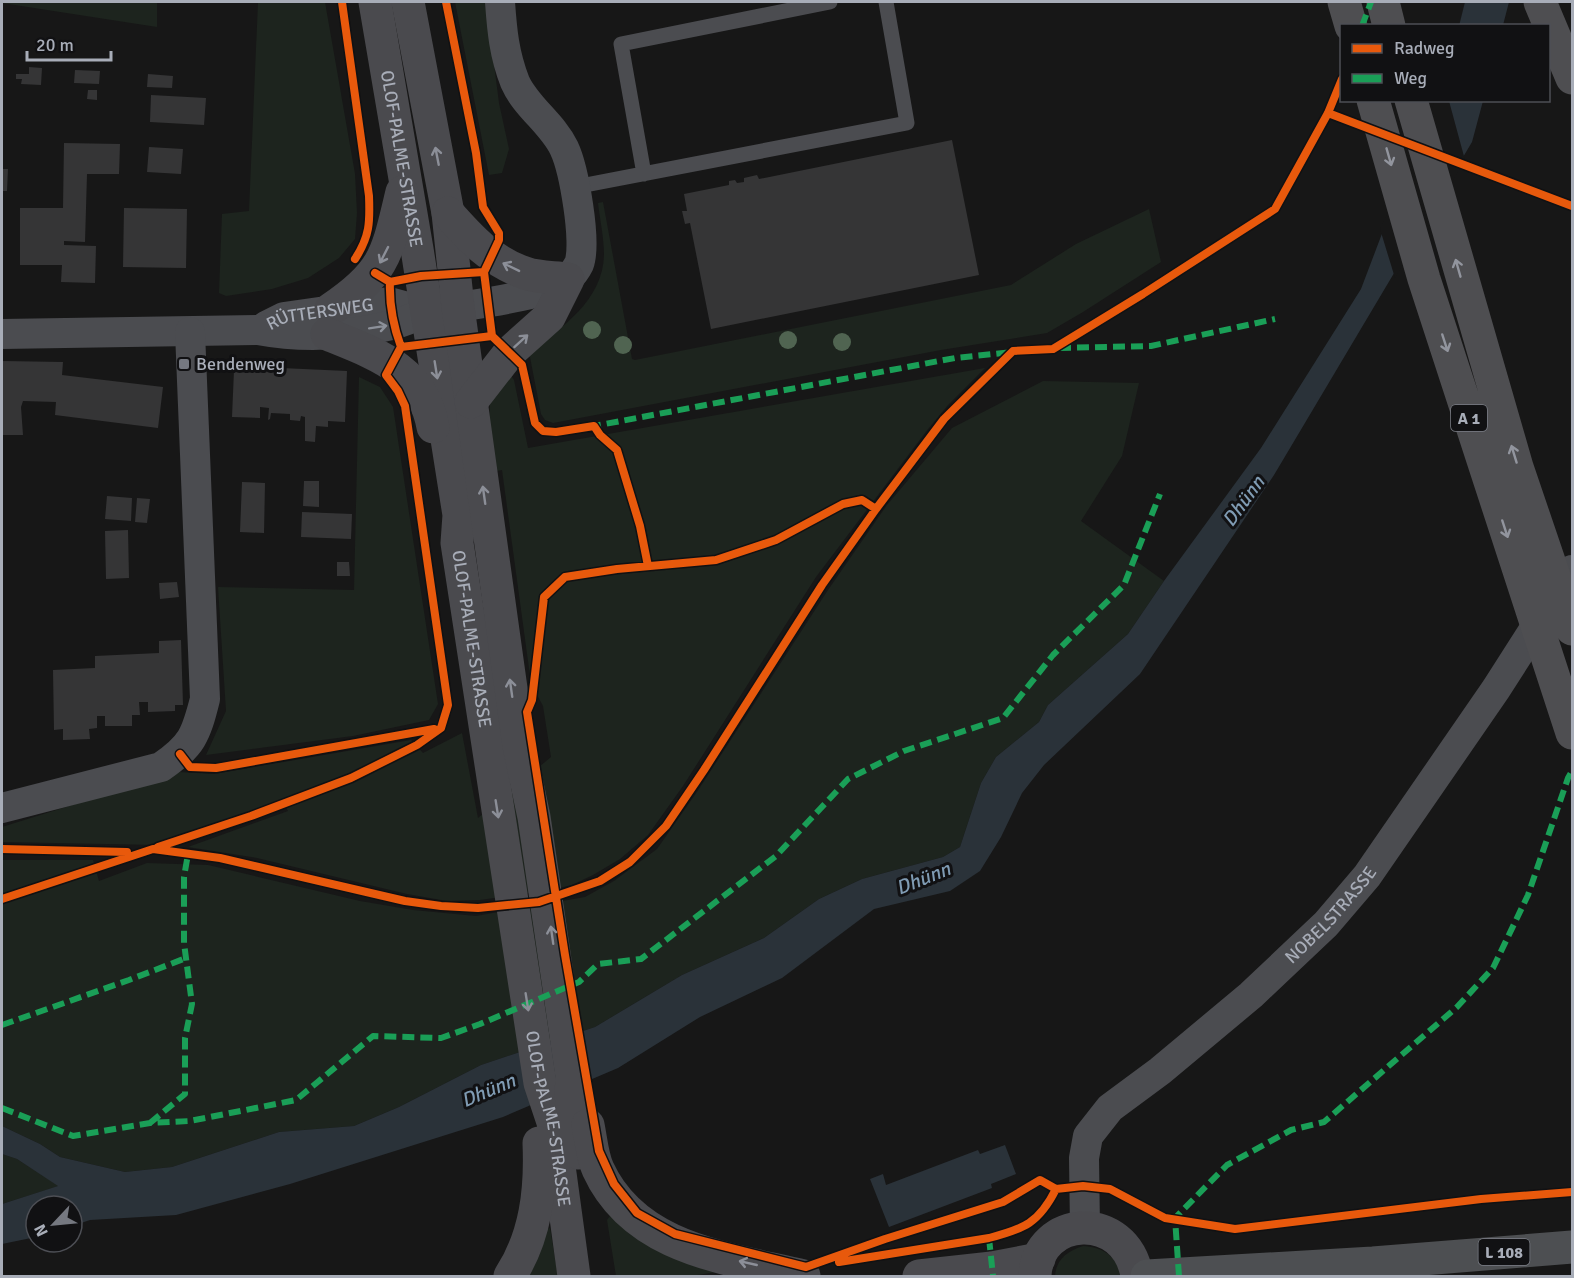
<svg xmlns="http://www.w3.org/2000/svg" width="1574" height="1278" font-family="Signika,sans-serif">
<rect width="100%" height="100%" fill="#171717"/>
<path fill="#1d241e" d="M 2,2 L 157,2 L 157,27 L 2,3 Z
M 258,2 L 325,2 L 355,174 L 357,213 L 355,239 L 339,258 L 308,278 L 272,289 L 226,296 L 219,293 L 222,214 L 249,211 Z
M 455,2 L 486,2 L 499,103 L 509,149 L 502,173 L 489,175 Z
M 603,202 L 632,359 L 635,360 L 1011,285 L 1076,244 L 1149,209 L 1161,262 L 1083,312 L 1047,333 L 941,350 L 553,423 L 545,420 L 541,414 L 529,352 C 562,328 603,300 604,255 C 604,238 600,220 598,203 Z
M 985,368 L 948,405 L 928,429 L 816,577 L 683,786 L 648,835 L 620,859 L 593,875 L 572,885 L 551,890 L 480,900 L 447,901 L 407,894 L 257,858 L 188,847 L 288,811 L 282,800 L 158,845 L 2,842 L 2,827 L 178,772 L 214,774 L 411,740 L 423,753 L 462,733 L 478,818 L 551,757 L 543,706 L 531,683 L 502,470 L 496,471 L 489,425 L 490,403 L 508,371 L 514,380 L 528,448 Z
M 359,377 L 380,387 L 393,407 L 438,704 L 429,720 L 353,736 L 206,755 L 226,711 L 218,587 L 354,590 Z
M 1043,381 L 1139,383 L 1122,456 L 1081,521 L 1164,581 L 1128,634 L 1048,705 L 1039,722 L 996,757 L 981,783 L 960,847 L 943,857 L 862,879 L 819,899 L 764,938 L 682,975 L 595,1027 L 481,1065 L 399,1107 L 354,1126 L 279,1132 L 172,1167 L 125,1172 L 60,1157 L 40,1144 L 2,1126 L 2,860 L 93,860 L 99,881 L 147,863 L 208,865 L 360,901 L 413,910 L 476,916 L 585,897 L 614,881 L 657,849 L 697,792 L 828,590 L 887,505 L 952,428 Z
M 2,1154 L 17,1159 L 59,1186 L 2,1204 Z
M 610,1216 L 613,1217 L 717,1272 L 691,1276 L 616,1276 L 607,1220 Z
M 550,1228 L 558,1276 L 529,1276 L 539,1256 L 546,1230 Z
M 1083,1246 C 1102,1247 1118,1256 1120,1276 L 1055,1276 C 1056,1259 1068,1251 1083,1246 Z"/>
<path fill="#2a3239" d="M 1465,2 L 1509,2 L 1503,25 L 1459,26 Z
M 1438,101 L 1483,101 L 1472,142 L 1274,475 L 1140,674 L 1044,765 L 1022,793 L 1001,837 L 980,871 L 950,891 L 874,909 L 782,978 L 700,1017 L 618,1068 L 503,1117 L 290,1184 L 176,1215 L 90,1220 L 72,1226 L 72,1206 L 36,1206 L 36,1237 L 2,1244 L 2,1204 L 58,1186 L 17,1159 L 2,1154 L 2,1126 L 40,1144 L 60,1157 L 125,1172 L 172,1167 L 279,1132 L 354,1126 L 399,1107 L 481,1065 L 595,1027 L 682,975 L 764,938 L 819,899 L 862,879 L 943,857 L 960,847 L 981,783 L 996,757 L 1039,722 L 1048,705 L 1128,634 L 1164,581 L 1261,448 L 1361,289 L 1383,231 Z
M 1005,1145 L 1016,1174 L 991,1184 L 992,1188 L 889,1227 L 870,1179 L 883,1174 L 886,1185 L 978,1150 L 980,1154 Z"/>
<path fill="#171717" d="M 1435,100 L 1449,101 L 1465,160 L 1395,278 L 1380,229 L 1413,159 Z"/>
<path fill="#353536" d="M 29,67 L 42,68 L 41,85 L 21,84 L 22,79 L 16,79 L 16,74 L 29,74 Z
M 75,70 L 100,71 L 99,84 L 74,83 Z
M 148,74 L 173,76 L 172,88 L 147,87 Z
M 88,90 L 97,90 L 97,100 L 87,99 Z
M 151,95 L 206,98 L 204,125 L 150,122 Z
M 952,140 L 979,275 L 711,329 L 690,223 L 685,224 L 682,211 L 687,211 L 684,194 L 729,185 L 729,181 L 735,180 L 737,183 L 744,182 L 744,178 L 757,175 L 759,179 Z
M 64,143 L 120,144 L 119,174 L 87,174 L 85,242 L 64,241 L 64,245 L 96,246 L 95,283 L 61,282 L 62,265 L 20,265 L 20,208 L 63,208 Z
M 149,147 L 183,149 L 181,174 L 147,172 Z
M 2,169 L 8,169 L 7,191 L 2,191 Z
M 124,208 L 187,209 L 186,268 L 123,267 Z
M 2,361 L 63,362 L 62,375 L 163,387 L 158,428 L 55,415 L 56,402 L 23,401 L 21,407 L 23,435 L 2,435 Z
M 238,366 L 347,371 L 345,422 L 328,421 L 328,427 L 316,426 L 315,442 L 305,441 L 305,417 L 301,416 L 300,421 L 290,420 L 290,414 L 271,413 L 270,419 L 268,420 L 269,408 L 260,407 L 260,418 L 232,417 L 234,370 Z
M 304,481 L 319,481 L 319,507 L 303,506 Z
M 242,482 L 265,483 L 264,533 L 240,532 Z
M 107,496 L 132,498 L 131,521 L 105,519 Z
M 137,498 L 150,499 L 147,523 L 135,522 Z
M 302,512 L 352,514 L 351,539 L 301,537 Z
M 128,530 L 129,578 L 106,579 L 105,531 Z
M 337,562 L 349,562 L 350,576 L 337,576 Z
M 177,582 L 179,597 L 160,599 L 159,583 Z
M 181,640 L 183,705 L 175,705 L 175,711 L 148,712 L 148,702 L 139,702 L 140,715 L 132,715 L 132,726 L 105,726 L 105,716 L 97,716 L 97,728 L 89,729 L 90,739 L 63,740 L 63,729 L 54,730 L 53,670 L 95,668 L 95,656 L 159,653 L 159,641 Z"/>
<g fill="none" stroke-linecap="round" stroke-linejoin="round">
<path stroke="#4b4c50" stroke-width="15" d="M 644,174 L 621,44 L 830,2
M 575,187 L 907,123 L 886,2"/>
<g stroke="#4b4c50" stroke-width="30">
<path d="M 458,307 C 484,303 547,295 568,279 C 571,276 577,268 579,264 C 587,243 574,169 564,148 C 552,123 526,107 515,82 C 504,54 502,30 500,2"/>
<path id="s1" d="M 266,326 L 284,317 L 389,302 L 426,312"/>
<path d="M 2,334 L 258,330 C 301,338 348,336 392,325 C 403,322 415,317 426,312"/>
<path d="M 2,808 L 161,767 C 192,746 196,735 205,699 L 190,332"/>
<path id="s2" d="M 1085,1228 L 1084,1158 L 1088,1136 L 1110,1108 L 1160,1071 L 1251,995 L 1326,924 L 1367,876 L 1496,689 L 1572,570"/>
</g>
<g stroke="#4a4a4e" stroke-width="33">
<path id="s3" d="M 375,2 L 417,249 L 459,515 L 457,543 L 540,1083 L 553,1122 L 574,1276"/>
<path d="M 408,2 L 448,213 L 458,307 L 519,746 L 534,817 L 572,1076 L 571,1095 L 579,1153"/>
<path d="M 448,213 C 470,238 492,262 525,273 C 538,278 554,277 568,279 L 549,317 L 510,352 L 471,402"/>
<path d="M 331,309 C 386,272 387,254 402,192"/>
<path d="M 327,334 C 376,354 423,369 433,427"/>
<path d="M 588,1125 C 591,1139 592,1156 598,1169 C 635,1250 728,1258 804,1276"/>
<path d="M 510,1276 C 536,1236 541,1190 539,1143"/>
<path d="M 919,1276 L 992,1268 L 1039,1259"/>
<path d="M 1035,1276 C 1037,1215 1126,1209 1137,1276"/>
</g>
<path stroke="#4d4f52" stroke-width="33" d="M 1147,1276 L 1373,1263 L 1572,1247"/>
<path stroke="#4e4e51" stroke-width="33" d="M 1344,2 L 1351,26
M 1383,2 L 1389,26
M 1540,2 L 1572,78"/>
<path stroke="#4e4e51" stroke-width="33" d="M 1373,100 L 1424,279 L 1572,733
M 1411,100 L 1517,467 L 1572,629"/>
<path stroke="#1a9f57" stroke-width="6" stroke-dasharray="12 6" stroke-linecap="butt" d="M 1362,26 L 1371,2
M 1059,348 L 1151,346 L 1275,319
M 589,427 L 955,358 L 1012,352
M 2,1025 L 129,980 L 186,958
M 2,1108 L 73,1136 L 150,1123 L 190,1121 L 296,1100 L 373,1036 L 441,1038 L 480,1024 L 579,982 L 598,964 L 641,959 L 776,856 L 848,779 L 904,751 L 1003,718 L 1053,655 L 1124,585 L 1160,494
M 150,1123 L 185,1094 L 185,1038 L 192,1004 L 184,943 L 184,877 L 188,854
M 989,1238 L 993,1276
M 1179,1276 L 1175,1218 L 1227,1165 L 1291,1130 L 1324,1122 L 1457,1007 L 1493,968 L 1528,895 L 1568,778 L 1572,771"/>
<g stroke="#111113" stroke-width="11">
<path id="cycleway" d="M 342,2 L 369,196 C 370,222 370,236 355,259
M 446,2 L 476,153 L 483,207 L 499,233 L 499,240 L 484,272 L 492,336 L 522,365 L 535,423 L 543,431 L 556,432 L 594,426 L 600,435 L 617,450 L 640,526 L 648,566
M 1328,113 L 1572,206
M 390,282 L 421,276 L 484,272
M 401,347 L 492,336
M 876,509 L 862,500 L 843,504 L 776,540 L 716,560 L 617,569 L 565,577 L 544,597 L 532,700 L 527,712 L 565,955 L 599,1151 L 614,1184 L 637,1213 L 675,1234 L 806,1267 L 885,1239 L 1003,1202 L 1040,1180 L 1056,1189
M 180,754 L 190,767 L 216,768 L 434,729
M 158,847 L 251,816 L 351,778 L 417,745 L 441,728 L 448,705 L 405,406 L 398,391 L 386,375 L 401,347 C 393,325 389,306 390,282 L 375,273
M 2,849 L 127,852
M 2,899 L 153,849 L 220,858 L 405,901 L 441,906 L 478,908 L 539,902 L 600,881 L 630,862 L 666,826 L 704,770 L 822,585 L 876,509 L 944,419 L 1013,351 L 1053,349 L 1143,294 L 1275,209 L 1328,113 L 1342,79
M 839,1262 L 989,1238 C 1024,1229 1039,1223 1056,1189 L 1083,1186 L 1110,1189 L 1165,1218 L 1235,1229 L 1481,1199 L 1572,1192"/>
</g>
<use href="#cycleway" stroke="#e8590c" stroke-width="8"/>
</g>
<g fill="#506451">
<circle cx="592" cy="330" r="9"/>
<circle cx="788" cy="340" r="9"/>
<circle cx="842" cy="342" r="9"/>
<circle cx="623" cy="345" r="9"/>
</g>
<defs><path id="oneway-shaft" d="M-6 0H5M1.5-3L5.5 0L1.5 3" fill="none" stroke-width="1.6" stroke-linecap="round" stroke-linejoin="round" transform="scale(1.5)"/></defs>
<g stroke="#8c8f98">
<use href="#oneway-shaft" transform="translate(437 156) rotate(-101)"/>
<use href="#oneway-shaft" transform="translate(384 255) rotate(117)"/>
<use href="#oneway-shaft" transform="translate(511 267) rotate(-154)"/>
<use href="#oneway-shaft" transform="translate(521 341) rotate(-42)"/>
<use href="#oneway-shaft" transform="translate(436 370) rotate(81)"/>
<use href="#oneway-shaft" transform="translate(484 495) rotate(-98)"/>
<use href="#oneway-shaft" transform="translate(511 688) rotate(-98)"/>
<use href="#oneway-shaft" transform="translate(497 809) rotate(81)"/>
<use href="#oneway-shaft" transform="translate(552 935) rotate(-98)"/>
<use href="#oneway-shaft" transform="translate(527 1002) rotate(81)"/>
<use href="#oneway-shaft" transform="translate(748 1263) rotate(-167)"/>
</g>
<g stroke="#92959e">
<use href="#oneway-shaft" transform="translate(1389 157) rotate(74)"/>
<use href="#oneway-shaft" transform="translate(1458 268) rotate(-106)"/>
<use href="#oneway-shaft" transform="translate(1445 343) rotate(72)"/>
<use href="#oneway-shaft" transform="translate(1514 454) rotate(-107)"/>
<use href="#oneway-shaft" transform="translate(1505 529) rotate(72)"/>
</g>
<use stroke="#8c9099" href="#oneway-shaft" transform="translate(378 327) rotate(-9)"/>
<rect fill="#757880" stroke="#111113" stroke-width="2" x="178" y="358" width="12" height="12" rx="3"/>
<g text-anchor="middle" stroke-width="6" stroke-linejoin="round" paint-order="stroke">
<g fill="#111113" stroke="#7b7e86" stroke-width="1.5">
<rect x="1451" y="405" width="36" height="26" rx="4.5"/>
<rect x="1478.5" y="1239" width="51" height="26" rx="4.5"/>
</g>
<g font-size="16" font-weight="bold" fill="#a8adb8">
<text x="1469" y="424">A 1</text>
<text x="1504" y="1258">L 108</text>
</g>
<g font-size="18" fill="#a8adb8" stroke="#111113">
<text dy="6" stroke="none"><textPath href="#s3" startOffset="159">OLOF-PALME-STRASSE</textPath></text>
<text dy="6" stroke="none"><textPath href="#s1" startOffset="56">RÜTTERSWEG</textPath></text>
<text dy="6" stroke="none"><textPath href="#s3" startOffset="645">OLOF-PALME-STRASSE</textPath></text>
<text dy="6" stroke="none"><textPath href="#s2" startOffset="422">NOBELSTRASSE</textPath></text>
<text dy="6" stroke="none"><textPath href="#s3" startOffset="1131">OLOF-PALME-STRASSE</textPath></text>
</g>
<g font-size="18" fill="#a8adb8" stroke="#111113" text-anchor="start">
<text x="196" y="370">Bendenweg</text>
</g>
<g font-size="20" font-style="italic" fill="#7f9bb3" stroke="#111113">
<text transform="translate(1243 501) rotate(-54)" y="7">Dhünn</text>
<text transform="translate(923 878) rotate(-22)" y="7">Dhünn</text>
<text transform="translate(488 1090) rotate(-23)" y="7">Dhünn</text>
</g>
</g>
<rect width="1574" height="1278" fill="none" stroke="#a8adb8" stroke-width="6"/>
<rect x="1340" y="24" width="210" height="78" fill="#111113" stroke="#4d4f55" stroke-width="1.5"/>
<rect x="1352" y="44" width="30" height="9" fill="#e8590c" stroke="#4d4f55" stroke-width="1.5"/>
<text x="1394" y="54" font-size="18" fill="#a8adb8">Radweg</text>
<rect x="1352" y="74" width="30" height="9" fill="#1a9f57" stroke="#4d4f55" stroke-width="1.5"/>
<text x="1394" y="84" font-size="18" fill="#a8adb8">Weg</text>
<g transform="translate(54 1224) rotate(244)"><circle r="28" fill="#111113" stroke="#4d4f55" stroke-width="1.5"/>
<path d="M0-4.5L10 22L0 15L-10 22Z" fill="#757880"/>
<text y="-9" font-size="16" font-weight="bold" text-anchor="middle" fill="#a8adb8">N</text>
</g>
<path d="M27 51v9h84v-9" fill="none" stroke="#a8adb8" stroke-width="3"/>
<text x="36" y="51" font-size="18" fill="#a8adb8" stroke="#111113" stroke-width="4.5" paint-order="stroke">20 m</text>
</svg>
